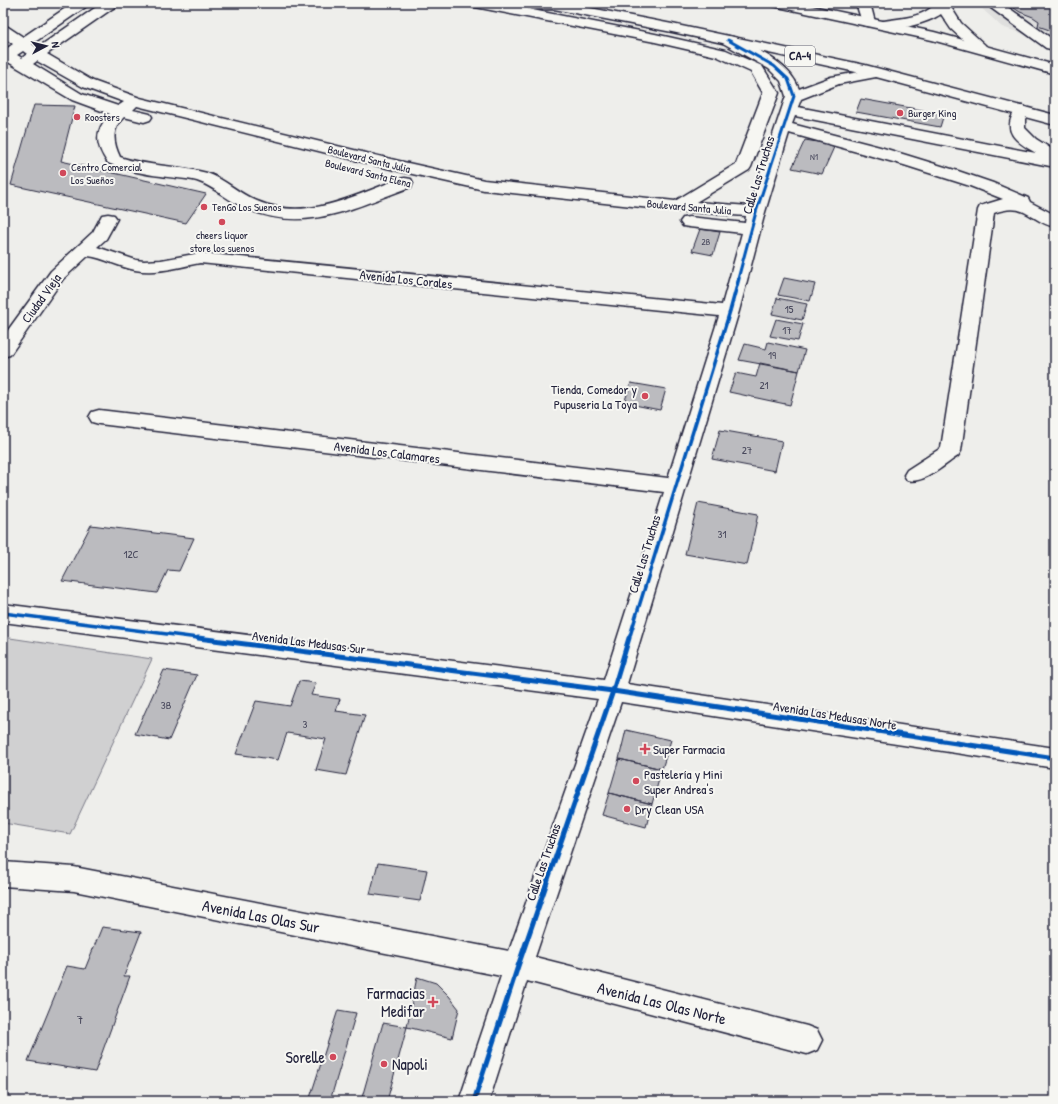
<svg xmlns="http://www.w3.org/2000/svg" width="1058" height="1104" font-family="'Patrick Hand',sans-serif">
<rect width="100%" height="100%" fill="#eeeeeb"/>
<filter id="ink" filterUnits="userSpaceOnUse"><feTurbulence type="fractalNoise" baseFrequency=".025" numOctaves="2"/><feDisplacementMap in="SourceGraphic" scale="8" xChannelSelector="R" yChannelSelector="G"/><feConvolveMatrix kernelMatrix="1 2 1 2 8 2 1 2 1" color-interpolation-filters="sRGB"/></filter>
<g filter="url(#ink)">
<path fill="#dfdfde" d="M 976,3 L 1055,3 L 1055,44 L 1002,27 Z"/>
<path fill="#d0d0d1" stroke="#797986" d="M 3,637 L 152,659 L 70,834 L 3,823 Z"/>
<path fill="#bbbbbf" stroke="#22223b" d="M 1015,3 L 1055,3 L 1055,32 L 1038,26 L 1039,21 L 1033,17 L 1020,12 L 1011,6 Z
M 861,99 L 944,114 L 940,127 L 856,112 Z
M 34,105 L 75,106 L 61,161 L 206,194 L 186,223 L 11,185 Z
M 805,140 L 835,145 L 822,174 L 792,168 Z
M 700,229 L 720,232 L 713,255 L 692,251 Z
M 784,278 L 815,284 L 810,301 L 778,295 Z
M 777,298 L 807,304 L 802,320 L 772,314 Z
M 776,319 L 803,324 L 798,341 L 770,336 Z
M 768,342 L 805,350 L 799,371 L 739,360 L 745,344 L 766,349 Z
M 760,363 L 799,371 L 790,405 L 729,392 L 736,373 L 756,377 Z
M 631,383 L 666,389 L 660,410 L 624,403 Z
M 720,430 L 782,441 L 775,471 L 712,459 Z
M 698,503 L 758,514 L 747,565 L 685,554 Z
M 91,525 L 194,538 L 179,571 L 168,570 L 157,593 L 62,581 Z
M 164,670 L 197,675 L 169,740 L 135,734 Z
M 299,681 L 316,683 L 311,695 L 340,699 L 336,711 L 365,715 L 346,775 L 316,770 L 326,739 L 287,733 L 278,760 L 236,754 L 256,701 L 290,706 Z
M 626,730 L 671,740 L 662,769 L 619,759 Z
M 619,759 L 662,769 L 652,804 L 609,793 Z
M 609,793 L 652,804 L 646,827 L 602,815 Z
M 378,863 L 427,870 L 420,901 L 370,894 Z
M 102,927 L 141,932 L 124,976 L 130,976 L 95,1072 L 28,1061 L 67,966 L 85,969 Z
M 417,977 L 436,983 L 449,996 L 459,1009 L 452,1038 L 407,1027 Z
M 338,1010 L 356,1013 L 330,1101 L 309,1101 Z
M 383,1023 L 407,1027 L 387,1101 L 361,1101 Z"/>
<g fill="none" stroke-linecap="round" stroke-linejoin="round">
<g stroke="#22223b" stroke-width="3">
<path id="minor" d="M 73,3 L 89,3 L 87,6 L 32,44 L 37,48 L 102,3 L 118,3 L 116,6 L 47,54 L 93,81 L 140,98 L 399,161 L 484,180 L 675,201 L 736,164 L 763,93 L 751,72 L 716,56 L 655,42 L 475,7 L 470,6 L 468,3 L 497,3 L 655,34 L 726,50 L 762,66 L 779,93 L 751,167 L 749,170 L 696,202 L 749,206 L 786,96 L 781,81 L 769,69 L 723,43 L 721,40 L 723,37 L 728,36 L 733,37 C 757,50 789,62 799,89 L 831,77 L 876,69 L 881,70 L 883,73 L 881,76 L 876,77 L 839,84 L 801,99 L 798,107 L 1036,153 C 1016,142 1000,131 1017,108 L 1022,106 L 1027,108 L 1030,111 L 1025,119 L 1025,128 L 1036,139 L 1055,151 L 1055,167 L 795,116 L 792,124 L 880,147 L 958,171 L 993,183 L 1028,198 L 1030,202 L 1055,215 L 1055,227 C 1029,221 1026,201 994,213 L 961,451 L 958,456 C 944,465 923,485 907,480 L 904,475 L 907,470 L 941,448 L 978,210 L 980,206 L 1003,199 L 970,186 L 904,165 L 789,133 L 765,212 L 739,311 L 627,684 L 1055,748 L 1055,768 L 621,702 L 535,957 L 807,1026 L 817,1030 L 822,1040 L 817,1050 L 807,1054 L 527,981 L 489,1101 L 459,1101 L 501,976 L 74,891 L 3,886 L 3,862 L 74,867 L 509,951 L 598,699 L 3,622 L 3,604 L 604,680 L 664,492 L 99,424 L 92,422 L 89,417 L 92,412 L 99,410 L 668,478 L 719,316 L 200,263 C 179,267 157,274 135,270 C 119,267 104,258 88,256 L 63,279 L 10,355 L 3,357 L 3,337 L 51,271 L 93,232 L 102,215 L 108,214 L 114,215 L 117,219 L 106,239 L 97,247 L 136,260 L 144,261 L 161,260 L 200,253 L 722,305 L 742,233 L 689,227 L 683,226 L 680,222 L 683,218 L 689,217 L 745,223 L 746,216 L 678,211 L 484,190 L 399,171 L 137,106 L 133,110 L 150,114 L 152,117 L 150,120 L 144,122 L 124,117 C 111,129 113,142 120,157 C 148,167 178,165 207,173 C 225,179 239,194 257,201 C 306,222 353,196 399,179 L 405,178 L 411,179 L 413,183 L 411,187 C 354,207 306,235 245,208 C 228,201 215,187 197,181 C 186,178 173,178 161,176 C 143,174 125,170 108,163 C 95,145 94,131 110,114 L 72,100 L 3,59 L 3,49 L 6,49 L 13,44 L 3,37 L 3,26 L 8,27 L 23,37 ZM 23,51 L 27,54 L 22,58 L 17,55 ZM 37,61 L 83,87 L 124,102 L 118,106 L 82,94 L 33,64 Z
M 856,3 L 870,3 L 875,22 L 873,25 L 868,26 L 863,25 Z
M 988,3 L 1002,3 L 1055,41 L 1055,50 L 1046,48 L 991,8 Z"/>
</g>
<g stroke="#22223b" stroke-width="3">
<path id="major" d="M 936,3 L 950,3 L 949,4 L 961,23 L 985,45 L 987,48 L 985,51 L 980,52 L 975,51 L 951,29 L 941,14 C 928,23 895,32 879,28 L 877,25 L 879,22 L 884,21 C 902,18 923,18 936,3 Z"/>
</g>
<g stroke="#22223b" stroke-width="3">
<path id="highway" d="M 488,3 L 565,3 L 672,24 L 865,65 L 1055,115 L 1055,125 L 865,74 L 672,32 L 554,9 L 493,10 L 488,9 L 486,6 Z
M 771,3 L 798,3 L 934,32 L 1055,65 L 1055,74 L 932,40 L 778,7 L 773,6 Z"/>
</g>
<use href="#minor" fill="#f6f6f2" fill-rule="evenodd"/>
<use href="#major" fill="#f6f6f2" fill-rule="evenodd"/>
<use href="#highway" fill="#f6f6f2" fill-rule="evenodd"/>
<g stroke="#f6f6f2" stroke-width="5">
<path id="cycleway-far2" d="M 728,40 L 774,66 L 788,79 L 794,96 L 756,212 L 738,279"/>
</g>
<g stroke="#f6f6f2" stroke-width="6">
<path id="cycleway-far1" d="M 3,613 L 206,639
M 629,639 L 730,311 L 739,278"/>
</g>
<g stroke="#f6f6f2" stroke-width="8">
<path id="cycleway" d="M 198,638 L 613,691 L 1055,758
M 474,1101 L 518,966 L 613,691 L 629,638"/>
</g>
<use href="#cycleway-far2" stroke="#0057b8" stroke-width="3"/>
<use href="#cycleway-far1" stroke="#0057b8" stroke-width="3.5"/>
<use href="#cycleway" stroke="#0057b8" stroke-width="5"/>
</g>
</g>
<g fill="#d1495b" stroke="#f6f6f2" stroke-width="1.5">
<circle cx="900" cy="113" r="4"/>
<circle cx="77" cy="117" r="4"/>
<circle cx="63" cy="173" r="4"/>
<circle cx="204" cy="207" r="4"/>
<circle cx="222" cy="222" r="4"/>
<circle cx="645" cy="396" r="4"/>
<path d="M643 743h4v4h4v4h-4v4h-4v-4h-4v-4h4z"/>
<circle cx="636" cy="781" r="4"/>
<circle cx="627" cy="809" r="4"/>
<path d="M431 996h4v4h4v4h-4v4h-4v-4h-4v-4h4z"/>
<circle cx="333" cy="1057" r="4"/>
<circle cx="384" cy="1064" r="4"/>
</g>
<g text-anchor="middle" stroke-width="4" stroke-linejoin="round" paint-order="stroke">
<g font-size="9" fill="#48485c">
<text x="814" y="160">N1</text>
<text x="706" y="245">2B</text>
</g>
<g font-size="11" fill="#22223b" stroke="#f6f6f2" text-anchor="start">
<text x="908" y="117">Burger King</text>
<text x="85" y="121">Roosters</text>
<text x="71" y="171">Centro Comercial<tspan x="71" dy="13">Los Sueños</tspan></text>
<text x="212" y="211">TenGo Los Suenos</text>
<text x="222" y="239" text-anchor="middle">cheers liquor<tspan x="222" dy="13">store los suenos</tspan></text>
</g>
<g font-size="11" fill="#22223b" stroke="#f6f6f2">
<text transform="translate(369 159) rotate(14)" y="4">Boulevard Santa Julia</text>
<text transform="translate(368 173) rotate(14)" y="4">Boulevard Santa Elena</text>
<text transform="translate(689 207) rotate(5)" y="4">Boulevard Santa Julia</text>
</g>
<g font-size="11" fill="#48485c">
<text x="789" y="313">15</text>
<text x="787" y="334">17</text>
<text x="772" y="359">19</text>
<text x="764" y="389">21</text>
<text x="747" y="454">27</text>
<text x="722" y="538">31</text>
<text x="131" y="558">12C</text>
<text x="166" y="709">3B</text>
<text x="305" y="728">3</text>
</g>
<rect fill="#f6f6f2" stroke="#626272" stroke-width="1" x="785" y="46" width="30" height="20" rx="3"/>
<g font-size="12" font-weight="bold" fill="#22223b">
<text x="800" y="60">CA-4</text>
</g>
<g font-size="13" fill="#22223b" stroke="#f6f6f2">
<text transform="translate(758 175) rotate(-73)" y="5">Calle Las Truchas</text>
<text transform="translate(406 279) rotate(6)" y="5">Avenida Los Corales</text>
<text transform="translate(41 298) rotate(-54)" y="5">Ciudad Vieja</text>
<text transform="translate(387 452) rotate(7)" y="5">Avenida Los Calamares</text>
<text transform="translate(644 554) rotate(-73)" y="5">Calle Las Truchas</text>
<text transform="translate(309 642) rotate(7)" y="5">Avenida Las Medusas Sur</text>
<text transform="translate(835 715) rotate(9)" y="5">Avenida Las Medusas Norte</text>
<text transform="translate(543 862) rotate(-71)" y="5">Calle Las Truchas</text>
</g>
<g font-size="13" fill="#22223b" stroke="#f6f6f2" text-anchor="start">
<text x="637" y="394" text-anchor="end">Tienda, Comedor y<tspan x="637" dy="15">Pupuseria La Toya</tspan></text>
<text x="653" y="754">Super Farmacia</text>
<text x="644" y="779">Pastelería y Mini<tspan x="644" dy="15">Super Andrea's</tspan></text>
<text x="635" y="814">Dry Clean USA</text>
</g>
<g font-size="13" fill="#48485c">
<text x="80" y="1024">7</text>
</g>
<g font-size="16" fill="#22223b" stroke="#f6f6f2">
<text transform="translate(261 916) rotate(11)" y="6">Avenida Las Olas Sur</text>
<text transform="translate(662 1003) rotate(14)" y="6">Avenida Las Olas Norte</text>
</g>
<g font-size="16" fill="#22223b" stroke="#f6f6f2" text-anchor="end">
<text x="425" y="999">Farmacias<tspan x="425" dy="18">Medifar</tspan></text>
<text x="325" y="1063">Sorelle</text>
<text x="392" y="1070" text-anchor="start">Napoli</text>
</g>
</g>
<rect width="1058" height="1104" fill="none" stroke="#f6f6f2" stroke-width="16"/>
<rect x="8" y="8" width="1042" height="1088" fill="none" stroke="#22223b" stroke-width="1.5" filter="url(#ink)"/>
<g transform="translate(46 46) rotate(83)" stroke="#f6f6f2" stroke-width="3" paint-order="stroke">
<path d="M0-3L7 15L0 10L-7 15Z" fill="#22223b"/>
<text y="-6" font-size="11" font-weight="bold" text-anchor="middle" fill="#22223b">N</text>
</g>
</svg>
